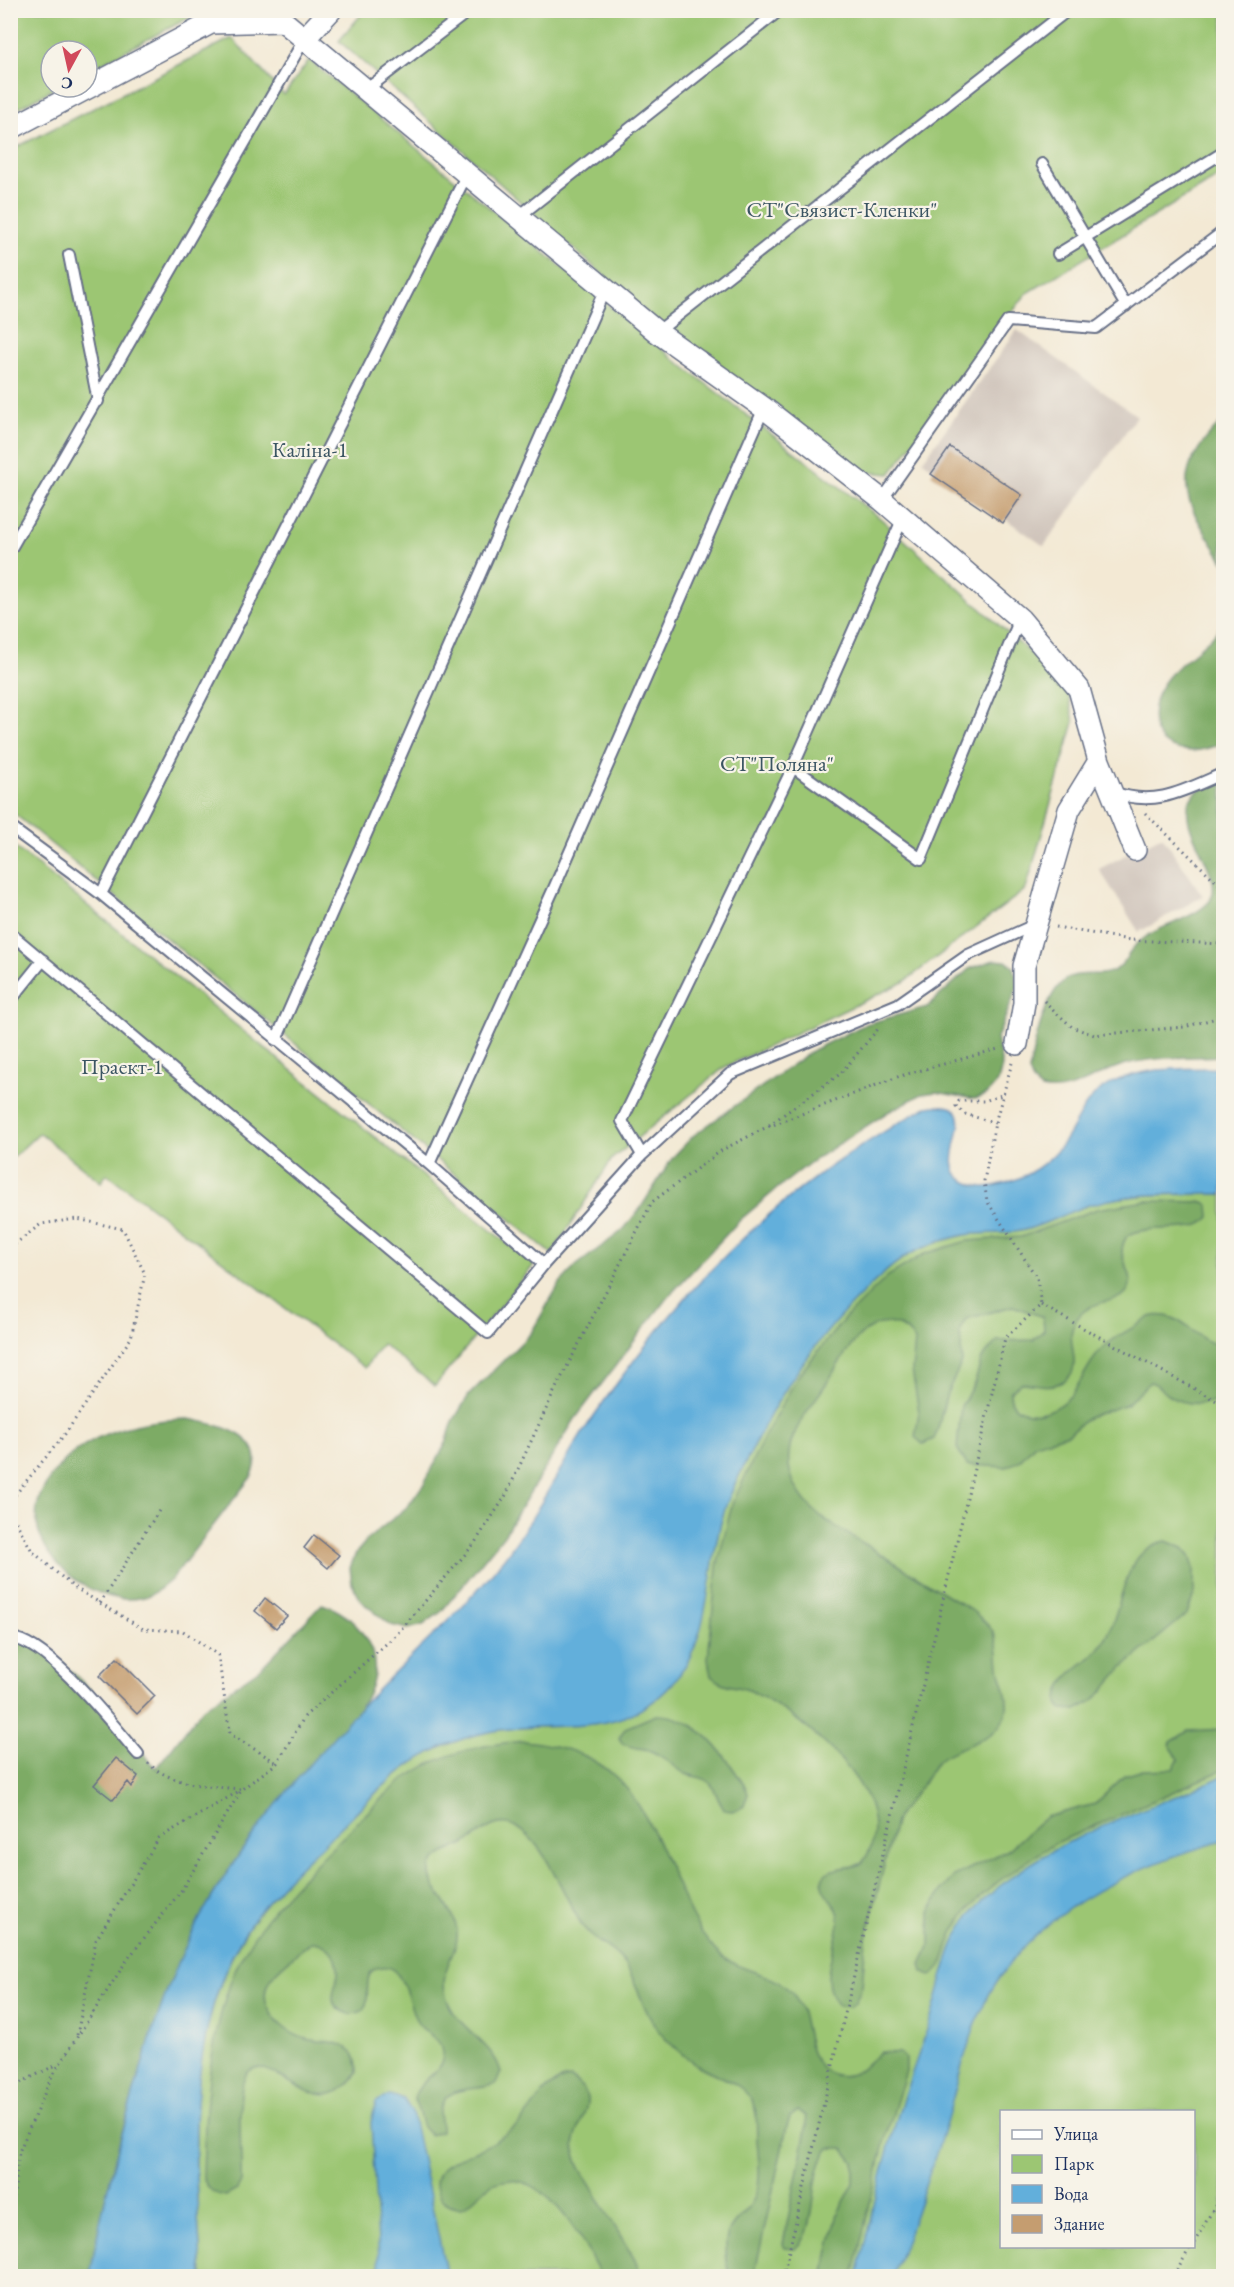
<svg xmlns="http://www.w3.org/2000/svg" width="1234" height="2287" font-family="'EB Garamond',serif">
<rect width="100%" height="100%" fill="#f7f3e8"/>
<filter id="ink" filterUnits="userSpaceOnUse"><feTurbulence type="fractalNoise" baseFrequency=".0167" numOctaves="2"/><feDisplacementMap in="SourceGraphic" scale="12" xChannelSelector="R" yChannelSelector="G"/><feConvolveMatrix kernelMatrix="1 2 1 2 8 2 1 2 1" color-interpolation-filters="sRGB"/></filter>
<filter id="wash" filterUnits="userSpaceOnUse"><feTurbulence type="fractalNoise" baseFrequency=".008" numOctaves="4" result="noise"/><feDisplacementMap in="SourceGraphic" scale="24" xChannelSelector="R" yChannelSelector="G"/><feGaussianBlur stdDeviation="1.35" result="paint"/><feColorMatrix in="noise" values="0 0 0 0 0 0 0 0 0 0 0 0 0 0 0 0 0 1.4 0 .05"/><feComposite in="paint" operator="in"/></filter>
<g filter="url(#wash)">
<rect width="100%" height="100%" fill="#f3e9d4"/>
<path fill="#cec2b9" d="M 1017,330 L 1137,416 L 1044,546 L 923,461 Z
M 1162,836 L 1203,896 L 1139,932 L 1099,869 Z"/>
<path fill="#9cc673" stroke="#5c7a68" stroke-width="1.5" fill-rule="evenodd" d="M 11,10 L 202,10 L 202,11 L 87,71 L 87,51 L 51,51 L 51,87 L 57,87 L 11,112 Z
M 365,10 L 1223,11 L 1223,174 L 1026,294 L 890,474 L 866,472 L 654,320 L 339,41 Z
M 232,38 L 284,95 L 309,60 L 674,359 L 880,518 L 1067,686 L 1074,722 L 1026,889 L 904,982 L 725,1067 L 612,1159 L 552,1254 L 11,811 L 11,150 Z
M 11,844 L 534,1265 L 435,1386 L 382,1344 L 365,1368 L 107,1174 L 101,1182 L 39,1133 L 11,1159 Z
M 1223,1194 L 1223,2276 L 202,2276 C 194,2165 183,2035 244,1935 C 269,1893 306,1860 341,1827 C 386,1782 416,1750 480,1734 C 549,1716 618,1745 672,1684 C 710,1642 707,1567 723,1514 C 729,1493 741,1472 751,1452 C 781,1389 818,1335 869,1287 C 883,1274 899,1259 916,1251 C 932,1244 949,1238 965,1235 C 985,1232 1005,1235 1025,1230 C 1049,1224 1071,1209 1096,1203 C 1137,1192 1181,1195 1223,1194 ZM 1002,2112 L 1194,2112 L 1194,2246 L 1002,2246 Z"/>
<path fill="#7dab65" stroke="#4c6d62" stroke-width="1.5" d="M 1223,420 L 1223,561 C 1185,500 1165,479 1223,420 Z
M 1223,623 L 1223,742 C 1192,759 1147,753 1154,707 C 1159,669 1204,653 1223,623 Z
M 1223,779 L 1223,1056 C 1192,1058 1158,1056 1127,1064 C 1097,1071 1074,1096 1041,1089 L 1033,1082 L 1029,1071 C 1034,1046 1045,988 1070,977 C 1084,971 1101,978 1115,970 C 1127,963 1128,951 1138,943 C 1159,924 1189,922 1209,902 C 1234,868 1139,802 1223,779 Z
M 994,960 L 1006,961 L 1014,967 L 1018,986 L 997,1038 L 1002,1066 L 998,1082 L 987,1094 L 975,1099 L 936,1092 L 922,1094 L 888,1112 L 811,1162 L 778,1188 L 740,1220 L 667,1298 L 575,1419 L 504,1535 L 441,1612 L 423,1625 L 408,1629 L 391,1625 L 362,1602 L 352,1584 L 350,1568 L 356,1553 L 368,1539 L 408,1506 L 423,1485 L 446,1443 L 453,1421 L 469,1395 L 531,1333 L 560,1283 L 577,1265 L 623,1230 L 640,1209 L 673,1157 L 694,1135 L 813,1050 L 866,1024 L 927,1007 L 969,969 Z
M 1146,1201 L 1204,1202 L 1209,1205 L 1210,1217 C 1192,1238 1152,1221 1127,1236 C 1112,1260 1137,1269 1129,1288 C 1121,1307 1088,1295 1074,1324 C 1064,1343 1087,1369 1062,1382 C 1050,1389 1034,1383 1021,1383 L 1010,1392 C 1010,1401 1013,1407 1021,1410 C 1030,1415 1038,1414 1048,1411 C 1080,1400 1081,1368 1104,1347 C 1116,1335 1135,1328 1150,1317 C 1182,1308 1194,1343 1223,1346 L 1223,1396 C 1210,1407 1184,1405 1169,1396 C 1161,1392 1159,1383 1150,1382 L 1127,1404 L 1089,1417 L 1069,1434 L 1035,1444 L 1019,1461 L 1007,1467 L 967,1465 L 957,1448 L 961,1406 L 975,1382 L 982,1358 L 997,1341 L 1033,1340 L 1044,1330 L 1043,1317 L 1013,1306 L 966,1319 L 960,1330 L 962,1362 L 947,1393 L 937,1432 L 934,1439 L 923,1444 L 915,1437 L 919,1412 L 912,1370 L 915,1341 C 910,1332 904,1327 894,1324 C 861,1317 841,1362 826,1384 C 800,1423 768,1455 806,1502 C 821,1520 845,1532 865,1544 C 900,1566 935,1588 970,1609 C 999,1632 996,1634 999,1667 C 1001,1681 1009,1694 1007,1708 C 1002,1742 963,1742 940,1759 C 930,1768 927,1779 919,1789 C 910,1800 901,1809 895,1822 L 866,1938 L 862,1986 L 855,2003 L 849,2007 L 838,2006 C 814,1976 841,1945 839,1916 C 838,1903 819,1892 822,1880 C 825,1865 851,1870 862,1863 C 910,1800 802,1717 753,1692 C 739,1685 723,1688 711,1676 L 708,1659 L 717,1566 L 732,1504 L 764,1437 L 798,1376 L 845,1318 L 888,1276 L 924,1254 L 967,1241 L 1021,1237 L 1097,1209 Z
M 188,1419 C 218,1424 272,1436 251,1477 L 171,1580 C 161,1588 153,1596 140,1598 C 98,1606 44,1566 37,1524 C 34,1506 42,1488 53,1474 C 85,1432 137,1420 188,1419 Z
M 1166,1541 L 1183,1548 L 1190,1556 L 1194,1568 L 1194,1594 L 1187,1614 L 1123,1667 L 1095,1700 L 1076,1710 L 1062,1709 L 1058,1703 C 1058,1675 1081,1668 1098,1650 C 1126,1619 1116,1550 1166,1541 Z
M 322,1604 C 354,1614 383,1648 372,1684 C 362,1714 332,1739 311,1763 C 282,1797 253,1833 228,1871 C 185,1936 159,2008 137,2082 C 117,2147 101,2210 90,2276 L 11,2276 L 10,1628 L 57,1658 L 88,1687 L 156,1768 L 203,1708 L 261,1668 Z
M 656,1715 C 698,1714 726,1756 746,1788 L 748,1794 L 744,1806 C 715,1824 721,1787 706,1780 C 700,1776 691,1777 684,1773 C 673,1766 665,1757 653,1752 C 643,1747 631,1749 622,1743 L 619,1738 L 625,1728 Z
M 1223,1729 L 1223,1770 L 1056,1843 C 1018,1867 978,1890 955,1929 C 948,1941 944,1973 930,1976 L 923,1972 L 921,1964 L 930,1945 L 930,1912 L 940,1892 L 954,1876 L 1008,1850 L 1046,1817 L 1095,1804 L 1124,1776 L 1143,1770 L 1173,1769 L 1179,1759 L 1170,1746 L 1171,1742 L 1188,1731 Z
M 524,1741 C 623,1751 639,1800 676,1882 C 686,1905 697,1930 714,1949 C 734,1972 768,1970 789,1990 C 813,2012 799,2058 830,2073 C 851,2083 866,2065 880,2052 L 900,2053 L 906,2059 L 906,2071 L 884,2143 L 853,2276 L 823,2276 L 838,2213 L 854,2183 L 854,2162 L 843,2148 L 829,2148 C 807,2173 821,2231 795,2249 L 785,2248 L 783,2244 L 807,2125 L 806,2116 L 798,2111 L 790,2117 L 787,2126 L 754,2276 L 728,2276 C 728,2263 724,2249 727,2236 C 731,2222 744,2216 751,2204 C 764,2183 758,2160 757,2138 C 756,2127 758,2116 754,2106 C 746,2082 717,2077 697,2065 C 682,2055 668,2043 657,2029 C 642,2009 638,1984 625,1964 C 614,1948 595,1943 584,1928 C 564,1900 544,1833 508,1824 C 490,1820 476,1840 460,1846 C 396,1869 453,1894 457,1931 C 459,1952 440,1967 445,1992 C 452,2028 492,2039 501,2072 L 496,2084 C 478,2092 449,2083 440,2107 C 437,2115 442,2123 441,2131 L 430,2135 L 423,2127 L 414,2098 C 419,2080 440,2074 443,2057 C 445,2041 428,2035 419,2025 C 408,2012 406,1958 377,1968 C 361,1974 372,1998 364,2010 C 358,2013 353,2015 346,2013 C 324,2005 336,1990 338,1973 C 339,1956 327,1942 311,1942 C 301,1950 283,1964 275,1973 C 250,2001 279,2031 306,2039 C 319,2043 335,2039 347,2048 C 356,2054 357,2062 357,2072 C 321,2133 270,2049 248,2072 C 234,2087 243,2158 241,2182 L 237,2190 L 226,2196 C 213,2194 207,2189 203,2177 C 205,2110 208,2045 231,1981 C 253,1921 305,1875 348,1832 C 368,1812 388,1790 412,1774 C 446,1752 484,1744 524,1741 Z
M 571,2078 C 602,2098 580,2114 575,2140 C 573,2150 576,2158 580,2168 L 635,2260 L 641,2276 L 601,2276 C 584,2242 544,2165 495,2183 C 482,2188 474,2202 461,2208 C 450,2206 441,2203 437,2191 C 430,2164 461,2158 478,2150 C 491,2144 503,2136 514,2128 C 535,2112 541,2080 571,2078 Z"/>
<path fill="#62afdb" stroke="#3e6f9c" stroke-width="1.5" d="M 1223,1068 L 1223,1194 C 1182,1194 1137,1192 1096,1203 C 1071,1209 1049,1224 1024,1230 C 1005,1235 985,1232 965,1235 C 949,1238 931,1244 916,1251 C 898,1259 883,1274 869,1287 C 818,1335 781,1389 751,1452 C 741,1472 729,1493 723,1515 C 706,1570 713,1638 672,1684 C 618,1745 549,1716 480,1734 C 416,1750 386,1782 341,1827 C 307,1860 269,1893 244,1934 C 183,2035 194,2165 202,2276 L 90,2276 C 101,2207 119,2142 139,2075 C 158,2013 178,1952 212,1897 C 250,1833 298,1776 348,1721 C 397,1666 456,1619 502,1561 C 536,1518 559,1468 589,1423 C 663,1314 751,1215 863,1145 C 884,1132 905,1118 927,1107 C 994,1096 931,1160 963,1180 C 970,1184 977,1187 985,1187 C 1012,1185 1044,1169 1060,1147 C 1075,1129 1082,1101 1103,1088 C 1137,1065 1184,1069 1223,1068 Z
M 1223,1776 L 1223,1841 C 1142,1863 1047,1905 999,1978 C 970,2021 960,2077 945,2126 C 929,2177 911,2227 893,2276 L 857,2276 C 871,2219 883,2161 901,2105 C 910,2078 920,2051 929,2024 C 945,1976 946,1934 986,1898 C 1053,1836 1143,1813 1223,1776 Z
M 389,2095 L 404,2099 L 412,2113 L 447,2276 L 380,2276 L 371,2122 L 376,2102 Z"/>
<g id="blocks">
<path fill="#c59d70" d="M 950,447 L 1022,495 L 1003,523 L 931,474 Z
M 314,1535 L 339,1555 L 328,1568 L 304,1548 Z
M 265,1598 L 287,1616 L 276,1628 L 255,1611 Z
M 117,1658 L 155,1696 L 137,1714 L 99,1676 Z
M 116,1758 L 138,1776 L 132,1787 L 128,1782 L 113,1800 L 94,1785 Z"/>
</g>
</g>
<g filter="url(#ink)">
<use href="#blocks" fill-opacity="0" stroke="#677087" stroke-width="1.5"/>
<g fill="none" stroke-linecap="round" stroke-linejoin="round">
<g stroke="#677087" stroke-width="14">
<path id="lane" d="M 367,89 L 470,10
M 1042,164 L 1126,306
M 518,217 L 780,10
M 1058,254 L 1224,152
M 69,255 L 98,401
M 657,332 L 1068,10
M 882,500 L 1008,321 L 1096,328 L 1224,231
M 10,550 L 305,38
M 793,767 L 921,859 L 1020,619
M 1113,792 C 1155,808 1185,790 1224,773
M 10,827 L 101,894 L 429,1164 L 544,1264
M 101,894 L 467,174
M 10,933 L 488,1333 L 544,1264 L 642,1155 L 730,1074 L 898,1004 L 968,955 L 1034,925
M 10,1001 L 43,960
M 276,1040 L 605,289
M 642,1155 L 622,1121 L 793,767 L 902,520
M 429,1164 L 555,886 L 764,408
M 10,1638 C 46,1639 114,1726 138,1754"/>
</g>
<g stroke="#677087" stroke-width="24">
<path id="street" d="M 305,38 L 331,10
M 10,129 L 211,23 L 283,21 L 657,332 L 764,408 L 882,500 L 1020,619 L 1079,689 L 1099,761 L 1069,810 L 1024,966 L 1024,1003 L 1017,1044
M 1099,761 L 1135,850"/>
</g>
<path stroke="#677087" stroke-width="3" stroke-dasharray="1.5 4.5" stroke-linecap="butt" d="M 1145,813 L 1224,889
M 1056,927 L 1130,940 L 1224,944
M 1044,1001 L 1072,1027 L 1094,1035 L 1184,1027 L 1224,1016
M 995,1123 L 965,1114 L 956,1106 L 959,1101 L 984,1101 L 1002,1095
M 769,1125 L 840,1074 L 878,1029
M 10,1248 L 41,1224 L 77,1219 L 123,1229 L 145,1274 L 131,1338 L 65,1434 L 10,1501
M 1041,1305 L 1224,1405
M 10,1511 L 32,1551 L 72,1586 L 143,1629 L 183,1631 L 218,1655 L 230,1734 L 277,1763
M 100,1603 L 160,1509
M 148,1763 C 173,1786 208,1786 240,1789
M 77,2035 L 96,1940 L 159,1838 L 241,1790
M 10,2088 L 58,2064
M 10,2227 L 19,2152 L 52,2076 L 127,1960 L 181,1891 L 242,1789 L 277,1763 L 305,1716 L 397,1634 L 474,1544 L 505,1497 L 555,1390 L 652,1202 L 722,1150 L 765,1128 L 900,1076 L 998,1049
M 1194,2243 L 1224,2190
M 783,2276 L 1005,1338 L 1041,1305 L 1037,1278 L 987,1201 L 984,1181 L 995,1123 L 1012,1063
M 1174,2276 L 1191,2246"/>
<use href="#lane" stroke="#fff" stroke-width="10"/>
<use href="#street" stroke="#fff" stroke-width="21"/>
</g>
</g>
<g text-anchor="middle" stroke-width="4.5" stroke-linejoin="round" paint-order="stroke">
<g font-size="22" fill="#3b5563" stroke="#f7f3e8">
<text x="842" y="217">СТ"Связист-Кленки"</text>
<text x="310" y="457">Каліна-1</text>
<text x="777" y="771">СТ"Поляна"</text>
<text x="122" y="1074">Праект-1</text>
</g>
</g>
<rect width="1234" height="2287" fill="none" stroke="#f7f3e8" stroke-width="36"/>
<rect x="1000" y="2110" width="195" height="138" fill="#f7f3e8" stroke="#9fa5b1" stroke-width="1.5"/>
<rect x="1012" y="2130" width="30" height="9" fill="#ffffff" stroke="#9fa5b1" stroke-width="1.5"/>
<text x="1054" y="2140" font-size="18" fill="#1b2f5e">Улица</text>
<rect x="1012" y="2155" width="30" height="18" fill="#9cc673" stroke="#9fa5b1" stroke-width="1.5"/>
<text x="1054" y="2170" font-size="18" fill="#1b2f5e">Парк</text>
<rect x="1012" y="2185" width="30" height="18" fill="#62afdb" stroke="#9fa5b1" stroke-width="1.5"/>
<text x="1054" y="2200" font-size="18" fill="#1b2f5e">Вода</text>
<rect x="1012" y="2215" width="30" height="18" fill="#c59d70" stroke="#9fa5b1" stroke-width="1.5"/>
<text x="1054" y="2230" font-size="18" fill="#1b2f5e">Здание</text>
<g transform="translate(69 69) rotate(188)"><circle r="28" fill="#f7f3e8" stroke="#9fa5b1" stroke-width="1.5"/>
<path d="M0-4.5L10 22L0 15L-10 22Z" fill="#d1495b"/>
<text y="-9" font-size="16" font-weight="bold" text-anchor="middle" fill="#1b2f5e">С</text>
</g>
</svg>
